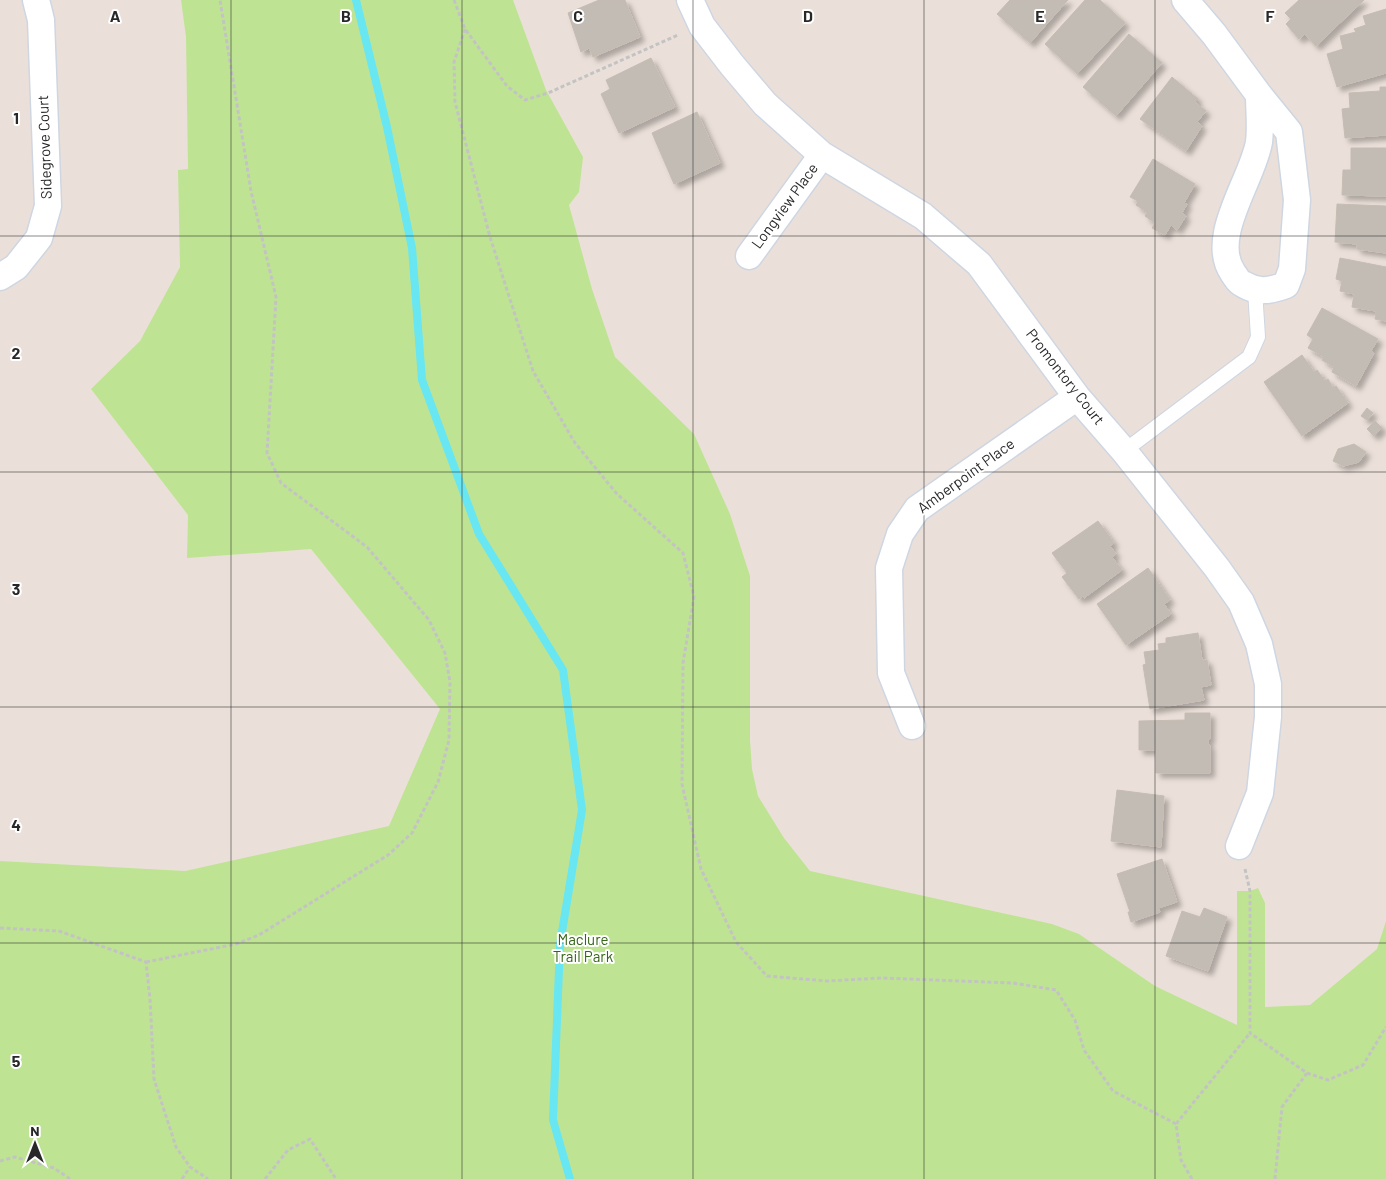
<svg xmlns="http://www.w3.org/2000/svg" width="1386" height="1179" font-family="Barlow,sans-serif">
<defs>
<filter id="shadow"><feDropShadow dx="4.5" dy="4.5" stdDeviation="2.5" flood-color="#0004"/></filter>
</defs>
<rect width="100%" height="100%" fill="#ebe0d9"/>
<path fill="#bee493" d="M 181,0 L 513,0 L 546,90 L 583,157 L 579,192 L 569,205 L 592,289 L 615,357 L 694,434 L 730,514 L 750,576 L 750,740 L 752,769 L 758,796 L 784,838 L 810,871 L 1052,924 L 1079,934 L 1155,986 L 1237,1025 L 1237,891 L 1250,891 L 1258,888 L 1265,903 L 1265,1007 L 1310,1005 L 1377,949 L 1386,921 L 1386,1179 L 0,1179 L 0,861 L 185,871 L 389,826 L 440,709 L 311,549 L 187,558 L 188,515 L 91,389 L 140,341 L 180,267 L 178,170 L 188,169 L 186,37 Z"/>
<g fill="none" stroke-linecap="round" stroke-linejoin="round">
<path stroke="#68e6f2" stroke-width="8" d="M 356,0 L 387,127 L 412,248 L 422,380 L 479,534 L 563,670 L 582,810 L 560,944 L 553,1120 L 570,1179"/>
</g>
<path fill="#c2bcb5" stroke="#c6bcb3" filter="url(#shadow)" d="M 599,0 L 625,0 L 640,37 L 593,57 L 589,48 L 581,52 L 568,13 Z
M 1010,0 L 1068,0 L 1030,43 L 997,14 Z
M 1085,0 L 1100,0 L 1125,23 L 1077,74 L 1045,44 Z
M 1299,0 L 1364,0 L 1316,46 L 1305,34 L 1299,39 L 1286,24 L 1291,19 L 1285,13 Z
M 1386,9 L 1386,73 L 1337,87 L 1327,54 L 1343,49 L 1340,36 L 1356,32 L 1354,29 L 1366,25 L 1363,16 Z
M 1129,34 L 1162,63 L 1116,116 L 1083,87 Z
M 651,58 L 675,107 L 619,133 L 601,94 L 610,89 L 606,80 Z
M 1172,77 L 1198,99 L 1195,102 L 1206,111 L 1197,122 L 1202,126 L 1186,151 L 1140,119 Z
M 1380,87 L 1386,87 L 1386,135 L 1345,138 L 1342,109 L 1350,108 L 1349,93 L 1380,91 Z
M 697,112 L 720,163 L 674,184 L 652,133 Z
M 1351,148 L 1386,148 L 1386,196 L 1342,195 L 1343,170 L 1351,170 Z
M 1153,159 L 1195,184 L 1184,203 L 1187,204 L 1182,213 L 1186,216 L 1177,230 L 1171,225 L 1165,235 L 1152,228 L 1155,223 L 1145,216 L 1147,212 L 1136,205 L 1138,201 L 1130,197 Z
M 1337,204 L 1386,206 L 1386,253 L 1357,249 L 1357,244 L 1335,242 Z
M 1340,258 L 1386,267 L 1386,321 L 1375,319 L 1376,311 L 1352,307 L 1354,294 L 1340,291 L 1342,281 L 1336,279 Z
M 1322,308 L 1378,339 L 1371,351 L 1374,353 L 1356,386 L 1332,372 L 1334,367 L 1322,360 L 1324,357 L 1308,348 L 1313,339 L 1307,335 Z
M 1302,355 L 1314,372 L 1317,370 L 1325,381 L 1328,379 L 1333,388 L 1336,386 L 1348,403 L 1302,436 L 1264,382 Z
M 1367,408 L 1373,413 L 1367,420 L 1361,416 Z
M 1375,421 L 1382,428 L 1374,436 L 1367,429 Z
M 1354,444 L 1366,452 L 1359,462 L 1343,466 L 1333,461 L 1338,449 Z
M 1098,521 L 1114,543 L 1110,546 L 1116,554 L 1112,557 L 1122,570 L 1084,598 L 1083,596 L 1079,599 L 1062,577 L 1067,573 L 1052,553 Z
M 1148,568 L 1170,600 L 1164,604 L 1171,614 L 1126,645 L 1097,604 Z
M 1198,633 L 1202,660 L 1207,660 L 1211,685 L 1201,687 L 1204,700 L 1150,709 L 1143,665 L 1146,664 L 1144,652 L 1159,650 L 1158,644 L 1166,643 L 1166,638 Z
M 1185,713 L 1210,713 L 1210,739 L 1208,739 L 1208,745 L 1210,745 L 1210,773 L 1156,773 L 1156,750 L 1139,750 L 1139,721 L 1185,720 Z
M 1117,790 L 1164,796 L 1161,847 L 1111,841 Z
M 1162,859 L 1177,902 L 1158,908 L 1160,912 L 1131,922 L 1128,912 L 1130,912 L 1117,874 Z
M 1204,908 L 1227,917 L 1208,971 L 1166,956 L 1182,911 L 1200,917 Z"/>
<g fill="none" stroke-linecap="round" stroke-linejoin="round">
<g stroke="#ced6e2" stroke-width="16">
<path id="service" d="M 1124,451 L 1249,357 L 1258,337 L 1255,290"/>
</g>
<g stroke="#ced6e2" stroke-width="29">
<path id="minor" d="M 690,0 L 702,26 L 732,65 L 765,104 L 822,155 L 923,216 L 979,264 L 1077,397 L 1124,451 L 1217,568 L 1241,602 L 1259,644 L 1268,684 L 1268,717 L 1260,793 L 1239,846
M 1185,0 L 1214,34 L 1259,95 L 1289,132 L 1297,200 L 1292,269 L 1286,285 C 1270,291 1258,293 1243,284 C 1238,282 1236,277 1233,273 C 1208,237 1253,179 1259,142 C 1261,127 1259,110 1259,95
M 749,256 L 822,155
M 0,277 L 16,267 L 39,238 L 48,206 L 41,20 L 36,0
M 912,726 L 891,673 L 889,568 L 900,534 L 917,509 L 1077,397"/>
</g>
<path stroke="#c3c3c3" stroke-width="3" stroke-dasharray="4 2.5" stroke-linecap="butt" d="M 454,0 L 465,29 L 507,86 L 525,100 L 548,93 L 678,35
M 465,29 L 454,62 L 455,102 L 490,237 L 533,371 L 575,443 L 617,494 L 683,553 L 694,597 L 683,663 L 682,784 L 701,869 L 736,942 L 767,976 L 827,981 L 881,978 L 1013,983 L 1056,990 L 1075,1020 L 1084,1050 L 1113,1091 L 1176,1124
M 1245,869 L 1250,891 L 1250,1033 L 1307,1073 L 1328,1080 L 1363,1065 L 1386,1027
M 0,928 L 59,931 L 146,962 L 150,999 L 154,1079 L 176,1147 L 190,1167 L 208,1179
M 146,962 L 236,944 L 259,935 L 388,855 L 412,833 L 438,782 L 449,740 L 450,682 L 445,653 L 429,620 L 367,547 L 281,483 L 267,453 L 276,297 L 251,191 L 220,0
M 0,1161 L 15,1157 L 54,1168 L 70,1179
M 182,1179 L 190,1167
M 265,1179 L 288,1150 L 310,1139 L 336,1179
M 1192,1179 L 1181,1160 L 1176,1124 L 1250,1033
M 1275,1179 L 1282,1107 L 1307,1073"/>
<use href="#service" stroke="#fff" stroke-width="14"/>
<use href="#minor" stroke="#fff" stroke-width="26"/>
</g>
<path fill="none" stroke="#282828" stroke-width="1" stroke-opacity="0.55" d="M 231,0 L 231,1179M 462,0 L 462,1179M 693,0 L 693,1179M 924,0 L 924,1179M 1155,0 L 1155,1179M 0,236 L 1386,236M 0,472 L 1386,472M 0,707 L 1386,707M 0,943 L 1386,943"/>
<g text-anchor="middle" stroke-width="4" stroke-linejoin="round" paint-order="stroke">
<g font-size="15" fill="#282828" stroke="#fff">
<text transform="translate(45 147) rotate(-92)" y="5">Sidegrove Court</text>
<text transform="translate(785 206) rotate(-54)" y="5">Longview Place</text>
<text transform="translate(1065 377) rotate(52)" y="5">Promontory Court</text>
<text transform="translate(966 476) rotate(-36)" y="5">Amberpoint Place</text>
</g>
<g font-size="15" fill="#366617" stroke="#fff">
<text x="583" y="945">Maclure<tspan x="583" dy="17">Trail Park</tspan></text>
</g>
</g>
<g font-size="16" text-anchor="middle" font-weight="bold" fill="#282828" stroke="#fff" stroke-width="4" stroke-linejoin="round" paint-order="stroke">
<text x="115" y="22">A</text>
<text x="346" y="22">B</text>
<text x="578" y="22">C</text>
<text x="808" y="22">D</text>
<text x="1040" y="22">E</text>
<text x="1270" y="22">F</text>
<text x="16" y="124">1</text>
<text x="16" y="359">2</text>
<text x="16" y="595">3</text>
<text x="16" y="831">4</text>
<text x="16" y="1067">5</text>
</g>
<g transform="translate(35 1144)" stroke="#ffffff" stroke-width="4" paint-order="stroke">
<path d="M0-4L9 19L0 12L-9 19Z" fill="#282828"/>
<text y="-8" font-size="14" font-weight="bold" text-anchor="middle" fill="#282828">N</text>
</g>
</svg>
